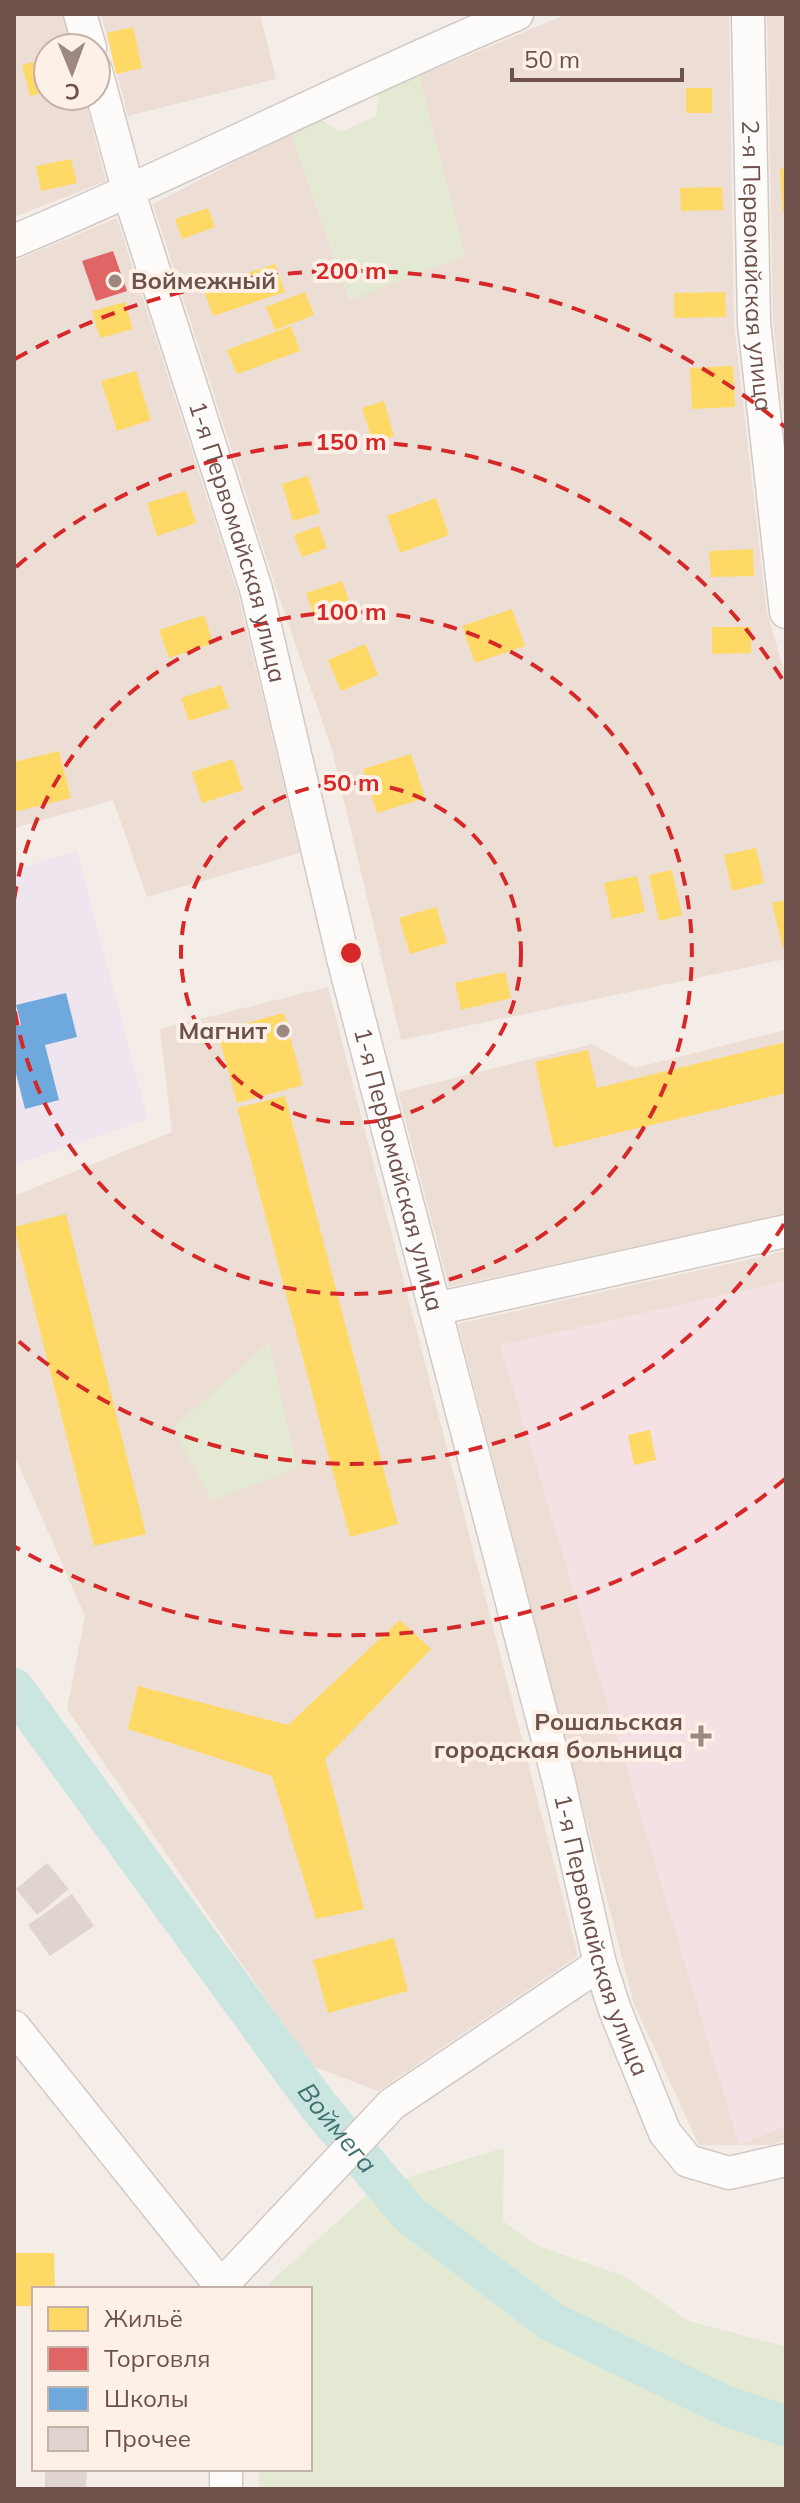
<svg xmlns="http://www.w3.org/2000/svg" width="800" height="2503" font-family="Mulish,sans-serif">
<rect width="100%" height="100%" fill="#f4ede7"/>
<path fill="#edded5" d="M 14,14 L 63,14 L 72,48 L 48,48 L 48,96 L 84,96 L 106,181 L 14,217 Z
M 101,14 L 260,14 L 276,79 L 128,116 Z
M 567,14 L 729,14 L 734,324 L 767,613 L 786,677 L 786,959 L 401,1040 L 331,747 L 275,585 L 153,204 L 291,133 L 349,299 L 465,256 L 419,76 Z
M 767,14 L 786,14 L 786,439 L 773,322 Z
M 117,218 L 238,594 L 300,853 L 147,897 L 113,800 L 14,828 L 14,261 Z
M 328,987 L 578,1956 L 378,2091 L 312,2066 L 67,1709 L 85,1616 L 14,1454 L 14,1196 L 172,1132 L 160,1029 Z
M 786,1030 L 786,1214 L 449,1287 L 398,1092 L 592,1044 L 635,1068 Z
M 786,1251 L 786,2139 L 771,2145 L 699,2145 L 634,2004 L 458,1324 Z"/>
<path fill="#eee5ef" d="M 77,851 L 148,1119 L 14,1165 L 14,870 Z"/>
<path fill="#f5e0e3" d="M 786,1281 L 786,2126 L 739,2145 L 500,1345 Z"/>
<path fill="#e4e9d3" d="M 419,76 L 465,256 L 350,300 L 291,133 L 322,120 L 340,132 L 376,116 L 379,94 Z
M 269,1343 L 297,1468 L 212,1501 L 173,1428 Z
M 504,2148 L 503,2221 L 538,2246 L 624,2276 L 689,2321 L 786,2347 L 786,2489 L 259,2489 L 259,2469 L 310,2469 L 310,2289 L 267,2289 L 269,2283 L 376,2187 Z"/>
<path fill="#ffd966" d="M 133,27 L 142,68 L 116,74 L 107,33 Z
M 48,58 L 48,91 L 30,96 L 22,65 Z
M 686,88 L 712,88 L 712,113 L 686,113 Z
M 71,159 L 77,183 L 41,191 L 36,166 Z
M 786,168 L 786,212 L 783,212 L 780,169 Z
M 722,187 L 723,210 L 681,211 L 680,188 Z
M 208,208 L 215,227 L 182,239 L 175,219 Z
M 275,264 L 285,292 L 213,316 L 203,288 Z
M 305,292 L 314,315 L 275,330 L 266,307 Z
M 725,292 L 726,317 L 674,318 L 674,293 Z
M 125,302 L 133,329 L 100,338 L 92,311 Z
M 291,326 L 300,351 L 237,374 L 227,350 Z
M 733,366 L 735,407 L 692,409 L 690,368 Z
M 136,371 L 151,420 L 117,431 L 101,381 Z
M 384,401 L 394,436 L 373,443 L 362,408 Z
M 308,476 L 320,513 L 293,521 L 282,484 Z
M 186,491 L 196,523 L 157,536 L 147,503 Z
M 436,498 L 449,535 L 400,553 L 387,516 Z
M 319,526 L 327,548 L 302,557 L 294,535 Z
M 753,549 L 754,576 L 711,577 L 709,551 Z
M 342,581 L 352,609 L 316,622 L 306,593 Z
M 512,609 L 525,646 L 475,663 L 462,626 Z
M 204,615 L 213,643 L 169,658 L 159,630 Z
M 712,627 L 751,627 L 751,653 L 712,654 Z
M 365,644 L 378,675 L 341,691 L 328,660 Z
M 221,685 L 229,708 L 189,721 L 181,698 Z
M 59,751 L 71,798 L 14,812 L 14,762 Z
M 411,754 L 425,798 L 377,813 L 363,769 Z
M 233,759 L 243,790 L 202,803 L 192,772 Z
M 756,848 L 764,883 L 732,891 L 724,855 Z
M 672,870 L 682,915 L 659,921 L 649,875 Z
M 637,876 L 645,912 L 612,919 L 604,883 Z
M 786,900 L 786,948 L 783,949 L 772,903 Z
M 436,907 L 447,943 L 410,954 L 399,918 Z
M 505,972 L 511,998 L 461,1010 L 455,983 Z
M 284,1013 L 303,1085 L 237,1103 L 217,1031 Z
M 786,1042 L 786,1093 L 554,1148 L 535,1062 L 588,1050 L 597,1088 Z
M 285,1096 L 398,1524 L 350,1537 L 237,1108 Z
M 66,1214 L 146,1534 L 94,1546 L 14,1227 Z
M 650,1430 L 656,1460 L 634,1465 L 628,1435 Z
M 400,1620 L 431,1649 L 325,1759 L 364,1909 L 316,1919 L 272,1776 L 128,1729 L 138,1686 L 288,1725 Z
M 394,1938 L 408,1991 L 328,2013 L 313,1960 Z
M 14,2253 L 54,2253 L 55,2289 L 34,2289 L 34,2306 L 14,2306 Z"/>
<path fill="#e06666" d="M 113,251 L 127,291 L 96,301 L 82,261 Z"/>
<path fill="#6fa8dc" d="M 66,993 L 77,1037 L 45,1045 L 59,1100 L 25,1109 L 14,1065 L 14,1026 L 21,1025 L 16,1005 Z"/>
<g fill="none" stroke-linecap="round" stroke-linejoin="round">
<path stroke="#cbe5e1" stroke-width="40" id="s1" d="M 14,1688 L 317,2104 L 409,2214 L 552,2322 L 726,2406 L 786,2426"/>
</g>
<path fill="#e0d4d0" d="M 47,1863 L 69,1889 L 37,1915 L 16,1889 Z
M 72,1894 L 94,1926 L 50,1956 L 28,1925 Z
M 45,2469 L 87,2469 L 86,2489 L 45,2489 Z"/>
<g fill="none" stroke-linecap="round" stroke-linejoin="round">
<g stroke="#d2c9c5" stroke-width="35">
<g id="minor">
<path d="M 80,14 L 90,48"/>
<path id="s2" d="M 748,14 L 754,323 L 786,612"/>
<path id="s3" d="M 96,71 L 129,193 L 256,589 L 344,962 L 558,1778 L 600,1964 L 615,2010 L 665,2133 L 688,2161 L 729,2173 L 786,2160"/>
<path d="M 14,241 C 184,170 347,85 517,14"/>
<path d="M 435,1309 L 786,1231"/>
<path d="M 14,2027 L 221,2286"/>
<path d="M 221,2289 L 221,2286 L 392,2104 L 600,1964"/>
<path d="M 226,2469 L 226,2489"/>
</g>
</g>
<use href="#minor" stroke="#fdfcfb" stroke-width="32"/>
</g>
<g fill="none" stroke="#d62828" stroke-width="4" stroke-dasharray="14 10">
<circle cx="351" cy="953" r="170"/>
<path d="M14 900A341 341 0 1 1 14 1006"/>
<path d="M784 1224A511 511 0 0 1 16 1339M16 567A511 511 0 0 1 784 682"/>
<path d="M785 1479A682 682 0 0 1 15 1547M15 359A682 682 0 0 1 785 427"/>
</g>
<g fill="#9d8882" stroke="#fdf1e7" stroke-width="3">
<circle cx="115" cy="281" r="8"/>
<circle cx="283" cy="1031" r="8"/>
<path d="M697 1724h8v8h8v8h-8v8h-8v-8h-8v-8h8z"/>
</g>
<g text-anchor="middle" stroke-width="8" stroke-linejoin="round" paint-order="stroke">
<g font-size="24" fill="#6e514b" stroke="#fdf1e7">
<text dy="8" stroke="none"><textPath href="#s2" startOffset="252">2-я Первомайская улица</textPath></text>
<text dy="8" stroke="none"><textPath href="#s3" startOffset="492">1-я Первомайская улица</textPath></text>
<text dy="8" stroke="none"><textPath href="#s3" startOffset="1140">1-я Первомайская улица</textPath></text>
<text dy="8" stroke="none"><textPath href="#s3" startOffset="1932">1-я Первомайская улица</textPath></text>
</g>
<g font-size="24" font-weight="bold" fill="#6e514b" stroke="#fdf1e7" text-anchor="end">
<text x="131" y="289" text-anchor="start">Воймежный</text>
<text x="267" y="1039">Магнит</text>
<text x="683" y="1730">Рошальская<tspan x="683" dy="28">городская больница</tspan></text>
</g>
<g font-size="26" font-style="italic" fill="#417272" stroke="#fdf1e7">
<text dy="9" stroke="none"><textPath href="#s1" startOffset="546">Воймега</textPath></text>
</g>
</g>
<circle cx="351" cy="953" r="12" fill="#d62828" stroke="#fdf1e7" stroke-width="4"/>
<g font-size="24" text-anchor="middle" font-weight="bold" fill="#d62828" stroke="#fdf1e7" stroke-width="8" stroke-linejoin="round" paint-order="stroke">
<text x="351" y="279">200 m</text>
<text x="351" y="450">150 m</text>
<text x="351" y="620">100 m</text>
<text x="351" y="791">50 m</text>
</g>
<rect width="800" height="2503" fill="none" stroke="#6e514b" stroke-width="32"/>
<rect x="32" y="2287" width="280" height="184" fill="#fdf1e7" stroke="#c4b1a9" stroke-width="2"/>
<rect x="48" y="2307" width="40" height="24" fill="#ffd966" stroke="#c4b1a9" stroke-width="2"/>
<text x="104" y="2327" font-size="24" fill="#6e514b">Жильё</text>
<rect x="48" y="2347" width="40" height="24" fill="#e06666" stroke="#c4b1a9" stroke-width="2"/>
<text x="104" y="2367" font-size="24" fill="#6e514b">Торговля</text>
<rect x="48" y="2387" width="40" height="24" fill="#6fa8dc" stroke="#c4b1a9" stroke-width="2"/>
<text x="104" y="2407" font-size="24" fill="#6e514b">Школы</text>
<rect x="48" y="2427" width="40" height="24" fill="#e0d4d0" stroke="#c4b1a9" stroke-width="2"/>
<text x="104" y="2447" font-size="24" fill="#6e514b">Прочее</text>
<g transform="translate(72 72) rotate(179)"><circle r="38" fill="#fdf1e7" stroke="#c4b1a9" stroke-width="2"/>
<path d="M0-6L14 30L0 20L-14 30Z" fill="#9d8882"/>
<text y="-12" font-size="22" font-weight="bold" text-anchor="middle" fill="#6e514b">С</text>
</g>
<path d="M512 68v12h170v-12" fill="none" stroke="#6e514b" stroke-width="4"/>
<text x="524" y="68" font-size="24" fill="#6e514b" stroke="#fdf1e7" stroke-width="6" paint-order="stroke">50 m</text>
</svg>
